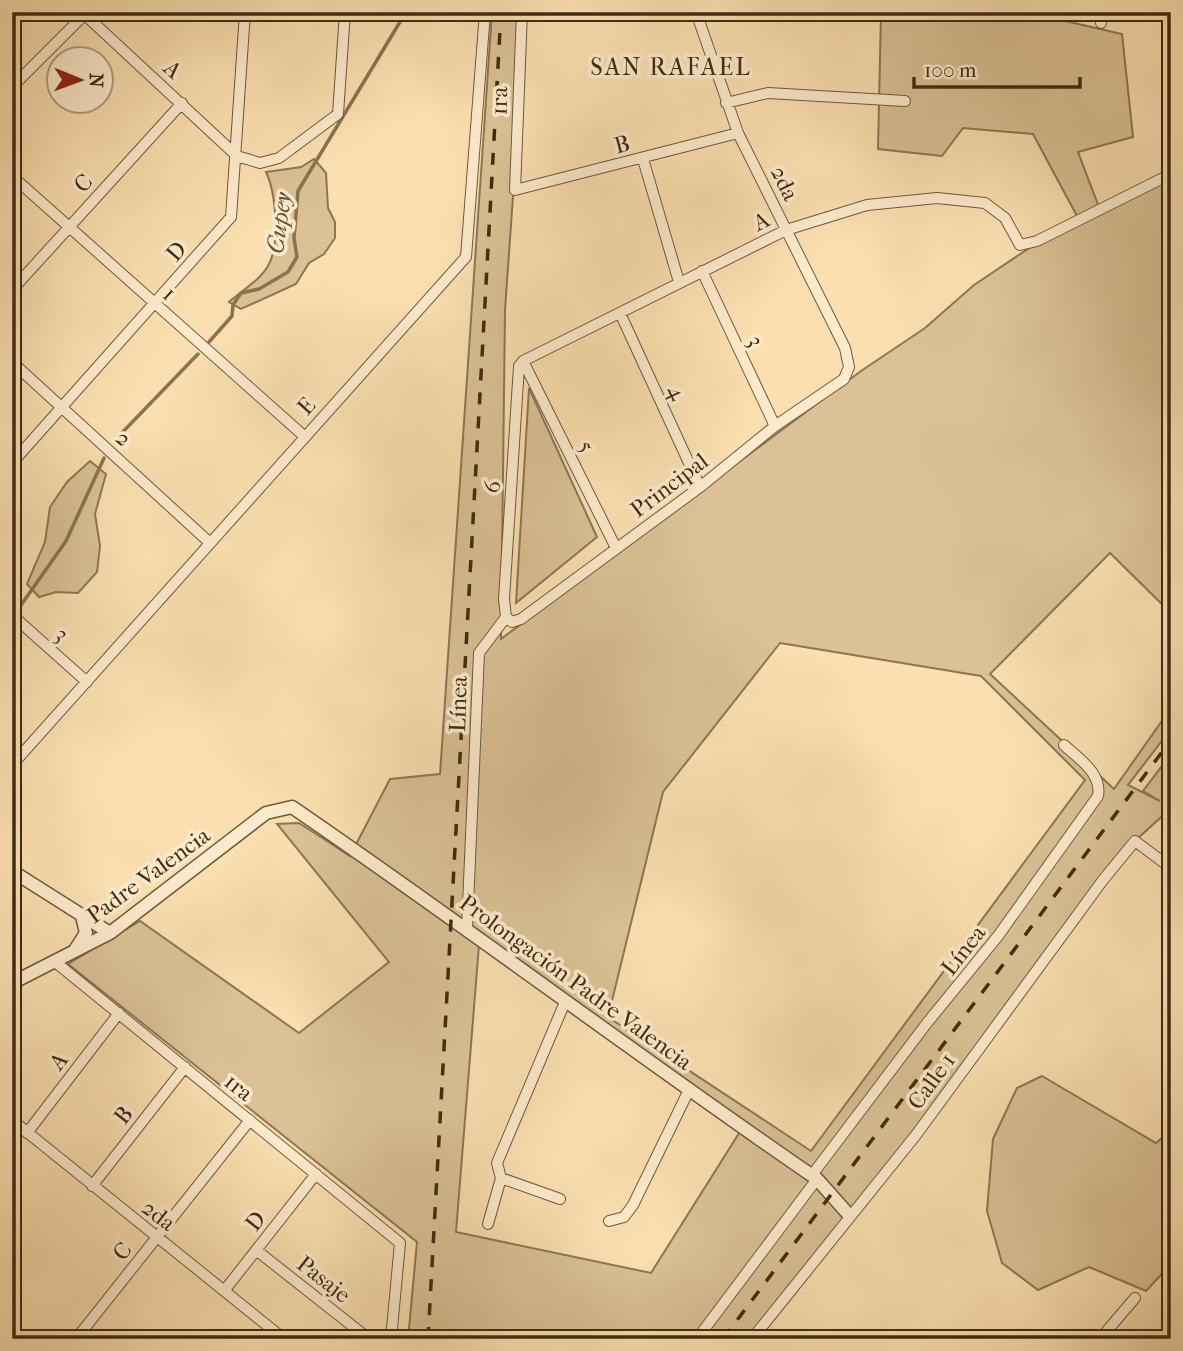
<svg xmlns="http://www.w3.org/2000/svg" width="1183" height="1351" font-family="'IM FELL French Canon',serif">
<rect width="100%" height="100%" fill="#fbdfb0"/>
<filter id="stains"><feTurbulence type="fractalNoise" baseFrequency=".00286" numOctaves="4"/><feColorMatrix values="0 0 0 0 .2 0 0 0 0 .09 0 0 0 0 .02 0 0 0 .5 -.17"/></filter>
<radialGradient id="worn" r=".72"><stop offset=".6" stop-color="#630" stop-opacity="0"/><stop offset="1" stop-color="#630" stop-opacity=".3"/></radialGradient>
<path fill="#dbc195" stroke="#8d7653" stroke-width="2" fill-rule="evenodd" d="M 492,12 L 526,12 L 505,310 L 501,639 L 861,371 L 925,328 L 974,285 L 1077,216 L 1033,134 L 963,128 L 942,156 L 878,149 L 881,12 L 1026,12 L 1122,34 L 1133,137 L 1078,152 L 1099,207 L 1171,180 L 1171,613 L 1110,553 L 990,674 L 1114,789 L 1171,708 L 1171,729 L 1128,785 L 1160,801 L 1143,791 L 1171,754 L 1171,808 L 1135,841 L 965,1067 L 752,1339 L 408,1339 L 417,1242 L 68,964 L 140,921 L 299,1033 L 389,962 L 277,824 L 299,823 L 350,856 L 390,779 L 440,774 ZM 780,643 L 981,676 L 1085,780 L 811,1151 L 608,1017 L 663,792 ZM 479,945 L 741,1130 L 651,1273 L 456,1232 Z
M 314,159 L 326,173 L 328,208 L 335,222 L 335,238 L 324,254 L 309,263 L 296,284 L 241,309 L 229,302 C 241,291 262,279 269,264 C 280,243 276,193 266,172 L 301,167 Z
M 529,388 L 597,537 L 516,603 Z
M 90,461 L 106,474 L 95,514 L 100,546 L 97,572 L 78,593 L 56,592 L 39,597 L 27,584 L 45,542 L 50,507 L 67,482 Z
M 1042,1076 L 1156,1143 L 1171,1130 L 1171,1264 L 1146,1291 L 1089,1267 L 1038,1290 L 1002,1263 L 987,1211 L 993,1139 L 1017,1088 Z"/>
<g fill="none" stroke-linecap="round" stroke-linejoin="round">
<path stroke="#897350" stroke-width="3.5" d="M 209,342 L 232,316 L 233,305 L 241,293 L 259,289 L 288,272 L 297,257 L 294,238 L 298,191 L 406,12
M 114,441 L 198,354
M 19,608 L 66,541 L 104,458"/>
<g stroke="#6e5939" stroke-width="12">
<path id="minor" d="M 82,12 L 237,156 L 260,163 L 279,158 L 338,114 L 345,12
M 522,12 L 515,190 L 738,133
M 1101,23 L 1101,12
M 12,87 L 86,13
M 726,103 L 768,93 L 905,101
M 643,159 L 679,282
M 12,176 L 304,436
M 702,271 L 775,426
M 12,290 L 182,103
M 620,313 L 700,487
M 523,361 L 786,230 L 867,205 L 937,198 L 985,203 L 1005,218 L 1020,245 L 1037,241 L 1171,174
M 523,361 L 616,548
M 12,362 L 209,542
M 12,463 L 231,217 L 245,12
M 12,615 L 87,682
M 506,617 L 512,622 L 521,619 L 700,487 L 775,426 L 844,379 L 849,367 L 845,348 L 738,133 L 696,12
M 506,617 L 504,599 L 519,366 L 523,361
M 12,765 L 466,257 L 485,12
M 467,928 L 479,653 L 506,617
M 54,961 L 400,1243 L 391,1339
M 12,1120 L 284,1339
M 27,1133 L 119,1013
M 812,1175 L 927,1023 L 998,936 L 1098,796 C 1102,773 1079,759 1064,745
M 92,1186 L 185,1067
M 560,1199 L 501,1178 L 497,1163 L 565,1002
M 609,1221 L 624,1217 L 633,1205 L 689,1090
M 488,1224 L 501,1178
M 256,1250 L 369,1339
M 224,1291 L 316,1174
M 12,1329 L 23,1339
M 76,1339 L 250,1120
M 697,1339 L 817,1179
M 752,1339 L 916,1135 L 1103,880 L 1135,841 L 1171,868
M 1100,1339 L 1135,1298"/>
</g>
<g stroke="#6e5939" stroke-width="15">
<path id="tertiary" d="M 12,871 L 110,933
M 75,950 L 86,933 L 82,916
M 12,983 L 110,933 L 266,813 L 292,807 C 469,928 640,1058 817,1179 L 849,1215"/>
</g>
<use href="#minor" stroke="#fceacc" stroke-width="10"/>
<use href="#tertiary" stroke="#fceacc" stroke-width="12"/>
<path stroke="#3f2c11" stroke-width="3.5" stroke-dasharray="12 12" stroke-linecap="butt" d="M 428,1339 L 501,12
M 723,1339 L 1171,740"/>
</g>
<g text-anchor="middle" stroke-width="7" stroke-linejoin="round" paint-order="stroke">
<g font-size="23" fill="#3f2c11" stroke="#fceacc">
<text transform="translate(173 69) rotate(42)" y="8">A</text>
<text transform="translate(499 101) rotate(-88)" y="8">1ra</text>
<text transform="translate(622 144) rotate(-15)" y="8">B</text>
<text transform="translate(83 183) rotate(-48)" y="8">C</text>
<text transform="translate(785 183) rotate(64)" y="8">2da</text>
<text transform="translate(761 221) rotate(-27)" y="8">A</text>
<text transform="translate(176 251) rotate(-49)" y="8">D</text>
<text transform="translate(170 293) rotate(42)" y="8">1</text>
<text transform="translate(756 341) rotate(65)" y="8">3</text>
<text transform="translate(677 392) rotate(65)" y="8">4</text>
<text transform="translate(306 406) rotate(-48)" y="8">E</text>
<text transform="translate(124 438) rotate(43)" y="8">2</text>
<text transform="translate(587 446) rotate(63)" y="8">5</text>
<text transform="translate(669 485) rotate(-37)" y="8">Principal</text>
<text transform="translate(492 487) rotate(-86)" y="8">6</text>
<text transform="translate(62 634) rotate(42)" y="8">3</text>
<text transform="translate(458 704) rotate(-88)" y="8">Línea</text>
<text transform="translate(148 875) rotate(-36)" y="8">Padre Valencia</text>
<text transform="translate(963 950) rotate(-52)" y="8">Línea</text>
<text transform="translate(576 982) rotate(36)" y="8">Prolongación Padre Valencia</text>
<text transform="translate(58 1061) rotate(-53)" y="8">A</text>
<text transform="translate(931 1081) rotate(-54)" y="8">Calle 1</text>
<text transform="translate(239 1087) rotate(39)" y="8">1ra</text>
<text transform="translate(123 1115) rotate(-52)" y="8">B</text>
<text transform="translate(159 1215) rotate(38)" y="8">2da</text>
<text transform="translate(255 1221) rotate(-52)" y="8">D</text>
<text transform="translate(122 1251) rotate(-52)" y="8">C</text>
<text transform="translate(324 1279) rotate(38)" y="8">Pasaje</text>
</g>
<g font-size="24" letter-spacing="2" fill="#3f2c11" stroke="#fceacc">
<text x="671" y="75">SAN RAFAEL</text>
</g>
<g font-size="24" font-style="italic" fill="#644f30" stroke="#fceacc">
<text transform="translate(279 223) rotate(-82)" y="8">Cupey</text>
</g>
</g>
<rect width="1183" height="1351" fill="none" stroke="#fbdfb0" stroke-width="42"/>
<rect x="14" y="14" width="1155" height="1323" fill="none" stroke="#3f2c11" stroke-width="3.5"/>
<rect x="21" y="21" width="1141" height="1309" fill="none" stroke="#3f2c11" stroke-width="2"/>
<g transform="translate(80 80) rotate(91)"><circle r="33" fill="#fceacc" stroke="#b09e81" stroke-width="2"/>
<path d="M0-5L12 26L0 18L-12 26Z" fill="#8f2418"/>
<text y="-10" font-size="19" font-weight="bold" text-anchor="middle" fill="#3f2c11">N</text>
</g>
<path d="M914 77v10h166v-10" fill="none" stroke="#3f2c11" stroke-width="3.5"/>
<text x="924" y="77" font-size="21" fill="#3f2c11" stroke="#fceacc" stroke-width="5" paint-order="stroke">100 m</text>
<rect width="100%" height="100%" filter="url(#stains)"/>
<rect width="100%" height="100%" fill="url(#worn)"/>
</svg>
